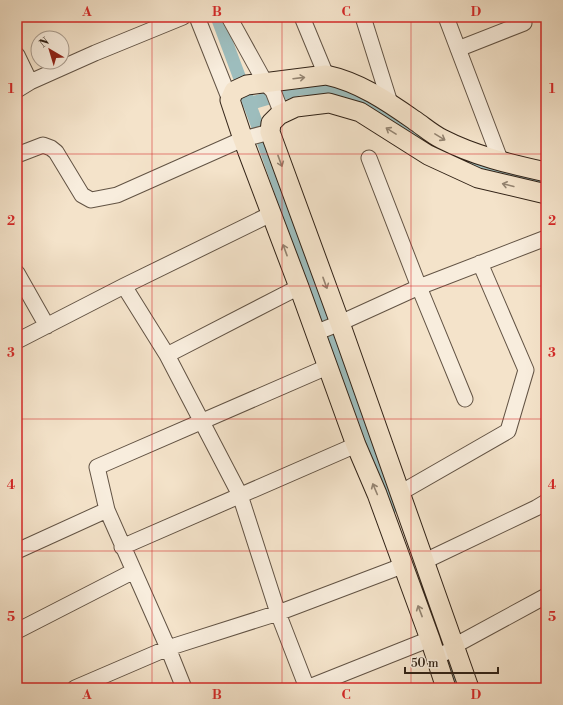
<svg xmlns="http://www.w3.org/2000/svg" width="563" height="705" font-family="'Libre Bodoni',serif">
<rect width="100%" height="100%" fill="#f4e3ca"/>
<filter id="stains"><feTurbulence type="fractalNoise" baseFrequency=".005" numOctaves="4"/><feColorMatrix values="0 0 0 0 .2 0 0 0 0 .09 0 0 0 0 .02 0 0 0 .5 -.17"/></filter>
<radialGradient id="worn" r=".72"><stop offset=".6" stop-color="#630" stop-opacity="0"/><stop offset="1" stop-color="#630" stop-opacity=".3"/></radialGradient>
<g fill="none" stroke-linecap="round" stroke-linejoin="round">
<path stroke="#9dbdbd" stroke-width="13" d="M 217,17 L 258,127 L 392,507
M 249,104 L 299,89 L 333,88 L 369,104 L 435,147 L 469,165 L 546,183
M 441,644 L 457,688"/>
<g stroke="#625344" stroke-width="17">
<path id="minor" d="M 197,17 L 230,100
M 229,17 L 266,84 L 273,91 L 282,114
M 302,17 L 326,75
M 363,17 L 390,103
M 446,17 L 501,162
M 458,49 L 524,23 L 521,17
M 17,55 L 30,82
M 17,90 L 30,82 L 95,53 L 183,17
M 17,155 L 43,145 L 51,148 L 56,152 L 82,195 L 91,200 L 117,195 L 243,139 L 270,132
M 369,158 L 419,287 L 465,399
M 17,273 L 47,326
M 124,286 L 167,355 L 240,495 L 278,613 L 307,688
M 315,333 L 340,323 L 419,287 L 546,238
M 17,341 L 124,286 L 271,214
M 167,355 L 299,287
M 400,493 L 508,431 L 526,370 L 480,263
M 122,547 L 356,445
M 17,551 L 107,510
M 425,561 L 536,508 L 546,502
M 17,631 L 134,571
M 436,657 L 451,650 L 454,646 L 546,596
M 75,688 L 168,648 L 278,613 L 402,566
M 184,688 L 168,648 L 107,510 L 97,467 L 327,367
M 307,688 L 430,639"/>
</g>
<g stroke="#322317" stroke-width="21">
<path id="major" d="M 446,688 L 430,639 L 377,494 L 356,445 L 299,287 L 243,139 L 230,100 L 234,91 L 247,85 L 326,75 C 359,82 387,101 414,120 C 423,126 432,134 442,139 C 475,156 510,164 546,172
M 469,688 L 340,323 L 270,132 L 271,123 L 279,115 L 296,107 L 329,103 L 360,112 L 428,155 L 478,178 L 546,194"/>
</g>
<use href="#minor" stroke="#f8eddd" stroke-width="15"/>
<use href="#major" stroke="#f4e3ca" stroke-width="19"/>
</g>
<defs><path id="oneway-shaft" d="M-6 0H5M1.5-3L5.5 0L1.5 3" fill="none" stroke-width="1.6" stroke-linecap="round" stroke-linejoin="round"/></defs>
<g stroke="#938370">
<use href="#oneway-shaft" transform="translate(299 78) rotate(-7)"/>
<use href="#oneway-shaft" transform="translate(391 131) rotate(-148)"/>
<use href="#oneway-shaft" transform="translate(440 137) rotate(31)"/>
<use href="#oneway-shaft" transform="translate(280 161) rotate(70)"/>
<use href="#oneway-shaft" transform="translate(508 185) rotate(-166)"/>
<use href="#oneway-shaft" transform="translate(285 250) rotate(-110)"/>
<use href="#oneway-shaft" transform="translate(325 283) rotate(70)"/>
<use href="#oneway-shaft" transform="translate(375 489) rotate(-113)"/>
<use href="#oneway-shaft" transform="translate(420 611) rotate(-111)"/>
</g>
<path fill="none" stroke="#d62828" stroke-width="1" stroke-opacity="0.55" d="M 152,17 L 152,688M 282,17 L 282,688M 411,17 L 411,688M 17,154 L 546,154M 17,286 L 546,286M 17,419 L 546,419M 17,551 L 546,551"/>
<rect width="563" height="705" fill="none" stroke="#f4e3ca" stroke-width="44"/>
<g transform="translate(50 50) rotate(322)"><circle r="19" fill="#f8eddd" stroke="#a99c8e"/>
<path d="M0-3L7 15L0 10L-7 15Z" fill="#8f2418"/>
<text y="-6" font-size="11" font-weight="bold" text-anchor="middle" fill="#322317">N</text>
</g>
<path d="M405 667v6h93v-6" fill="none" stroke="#322317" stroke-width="2"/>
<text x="411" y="667" font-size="12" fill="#322317" stroke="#f8eddd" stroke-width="3" paint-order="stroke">50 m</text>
<rect x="22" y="22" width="519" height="661" fill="none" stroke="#d62828" stroke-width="1.5"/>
<g font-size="13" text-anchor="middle" font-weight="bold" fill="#d62828">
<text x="87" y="16">A</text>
<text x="217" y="16">B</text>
<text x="346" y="16">C</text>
<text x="476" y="16">D</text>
<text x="11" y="93">1</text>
<text x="552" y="93">1</text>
<text x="11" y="225">2</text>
<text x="552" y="225">2</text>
<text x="11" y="357">3</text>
<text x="552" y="357">3</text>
<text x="11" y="489">4</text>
<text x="552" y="489">4</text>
<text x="11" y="621">5</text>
<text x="552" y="621">5</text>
<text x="87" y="699">A</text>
<text x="217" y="699">B</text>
<text x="346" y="699">C</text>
<text x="476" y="699">D</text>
</g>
<rect width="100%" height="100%" filter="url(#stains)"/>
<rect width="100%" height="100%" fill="url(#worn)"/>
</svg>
